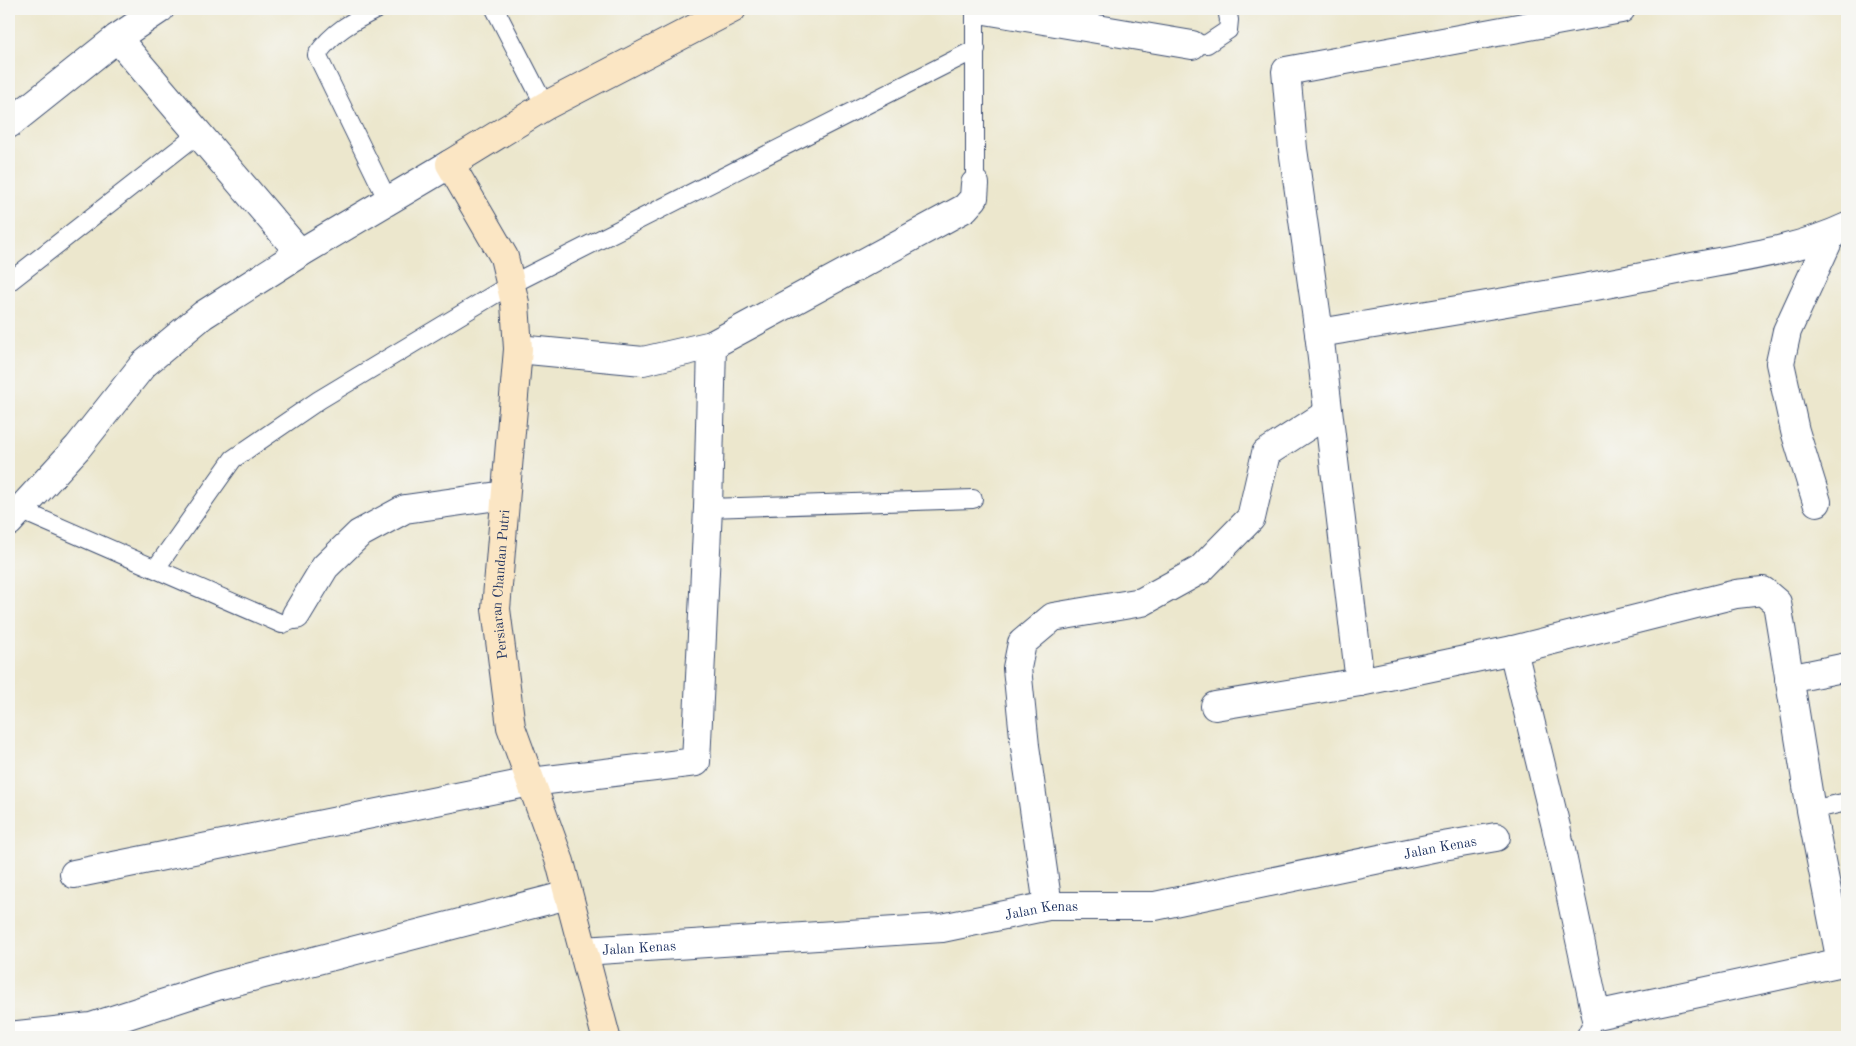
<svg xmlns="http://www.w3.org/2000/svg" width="1856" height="1046" font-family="'Old Standard TT',serif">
<rect width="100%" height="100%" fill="#f6f6f2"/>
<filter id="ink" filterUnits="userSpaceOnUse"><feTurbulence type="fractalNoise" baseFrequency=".02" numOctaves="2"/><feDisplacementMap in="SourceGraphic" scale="10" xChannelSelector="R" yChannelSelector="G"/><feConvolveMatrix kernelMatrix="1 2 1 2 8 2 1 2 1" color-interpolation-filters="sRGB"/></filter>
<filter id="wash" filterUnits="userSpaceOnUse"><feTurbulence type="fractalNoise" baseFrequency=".0096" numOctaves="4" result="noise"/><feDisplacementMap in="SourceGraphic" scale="20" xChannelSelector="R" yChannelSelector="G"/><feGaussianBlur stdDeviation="1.12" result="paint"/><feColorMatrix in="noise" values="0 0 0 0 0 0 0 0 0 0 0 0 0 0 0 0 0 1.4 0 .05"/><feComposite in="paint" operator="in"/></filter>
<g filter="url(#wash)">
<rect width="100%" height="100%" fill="#ece7cd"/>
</g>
<g filter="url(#ink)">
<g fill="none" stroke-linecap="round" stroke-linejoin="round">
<g stroke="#3a4b6f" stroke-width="20">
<path id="lane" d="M 377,9 C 353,21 332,32 317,55 L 388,201
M 495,9 L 545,106
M 1192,45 L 1207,44 L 1228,30 L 1229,20 L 1227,9
M 975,184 L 975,9
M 9,282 L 198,134
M 11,506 L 282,624 L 290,621 L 296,615
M 708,508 L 973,499
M 156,568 L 233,459 L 319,400 L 510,285 L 976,49
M 1811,810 L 1847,802
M 1585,1037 L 1596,1015"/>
</g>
<g stroke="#3a4b6f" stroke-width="30">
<g id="street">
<path d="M 979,9 L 1192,45"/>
<path d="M 117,38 L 300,253"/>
<path d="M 9,124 L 117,38 L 160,9"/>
<path d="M 1319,333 C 1440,313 1561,294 1682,269 C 1737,258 1796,251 1847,227"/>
<path d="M 518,349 L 643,361 L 712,345 L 965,208 L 974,198 L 975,184"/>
<path d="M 1817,502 L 1795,431 L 1780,363 L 1787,331 L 1831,235"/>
<path d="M 9,522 L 78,447 L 143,365 L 203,315 L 300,253 L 450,164"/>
<path d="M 296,615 L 325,567 L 359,534 L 405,509 L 505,495"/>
<path d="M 1513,650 L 1556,827 L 1596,1015 L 1847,961"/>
<path d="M 1789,679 L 1847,667"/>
<path d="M 1360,682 L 1319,333 L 1293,149 L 1286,71 L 1621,9"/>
<path d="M 1215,706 L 1360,682 L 1513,650 L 1736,594 L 1763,591 L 1777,603 L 1811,810 L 1841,962"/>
<path d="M 74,874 L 531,782 L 696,762 L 708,508 L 712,345"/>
<path d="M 1048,906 L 1025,746 L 1017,668 L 1022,643 L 1053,617 L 1142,602 L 1200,570 L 1251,518 L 1266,453 L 1328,413"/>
<path id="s1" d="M 583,951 L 942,928 L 1048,906 L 1155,906 L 1437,847 L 1496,837"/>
<path d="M 9,1036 L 91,1027 L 217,986 L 568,895"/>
</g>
</g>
<g stroke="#3a4b6f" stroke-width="30">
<g id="secondary">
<path id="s2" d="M 606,1037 L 560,862 L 511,727 L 496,609 L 518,349 L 515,303 L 504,257 L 450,164 L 545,106 L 732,9"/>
</g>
</g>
<use href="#lane" stroke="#fff" stroke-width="18"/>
<use href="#street" stroke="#fff" stroke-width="28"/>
<use href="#secondary" stroke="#fbe6c4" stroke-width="28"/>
</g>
</g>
<g text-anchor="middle" stroke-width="4.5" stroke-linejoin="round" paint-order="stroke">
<g font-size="14" fill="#1b2f5e" stroke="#f6f6f2">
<text dy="5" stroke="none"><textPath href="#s2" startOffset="468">Persiaran Chandan Putri</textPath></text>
<text dy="5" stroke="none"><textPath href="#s1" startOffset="866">Jalan Kenas</textPath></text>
<text dy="5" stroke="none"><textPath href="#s1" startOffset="461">Jalan Kenas</textPath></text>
<text dy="5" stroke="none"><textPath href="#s1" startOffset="56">Jalan Kenas</textPath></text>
</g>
</g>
<rect width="1856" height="1046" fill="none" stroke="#f6f6f2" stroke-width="30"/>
</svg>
